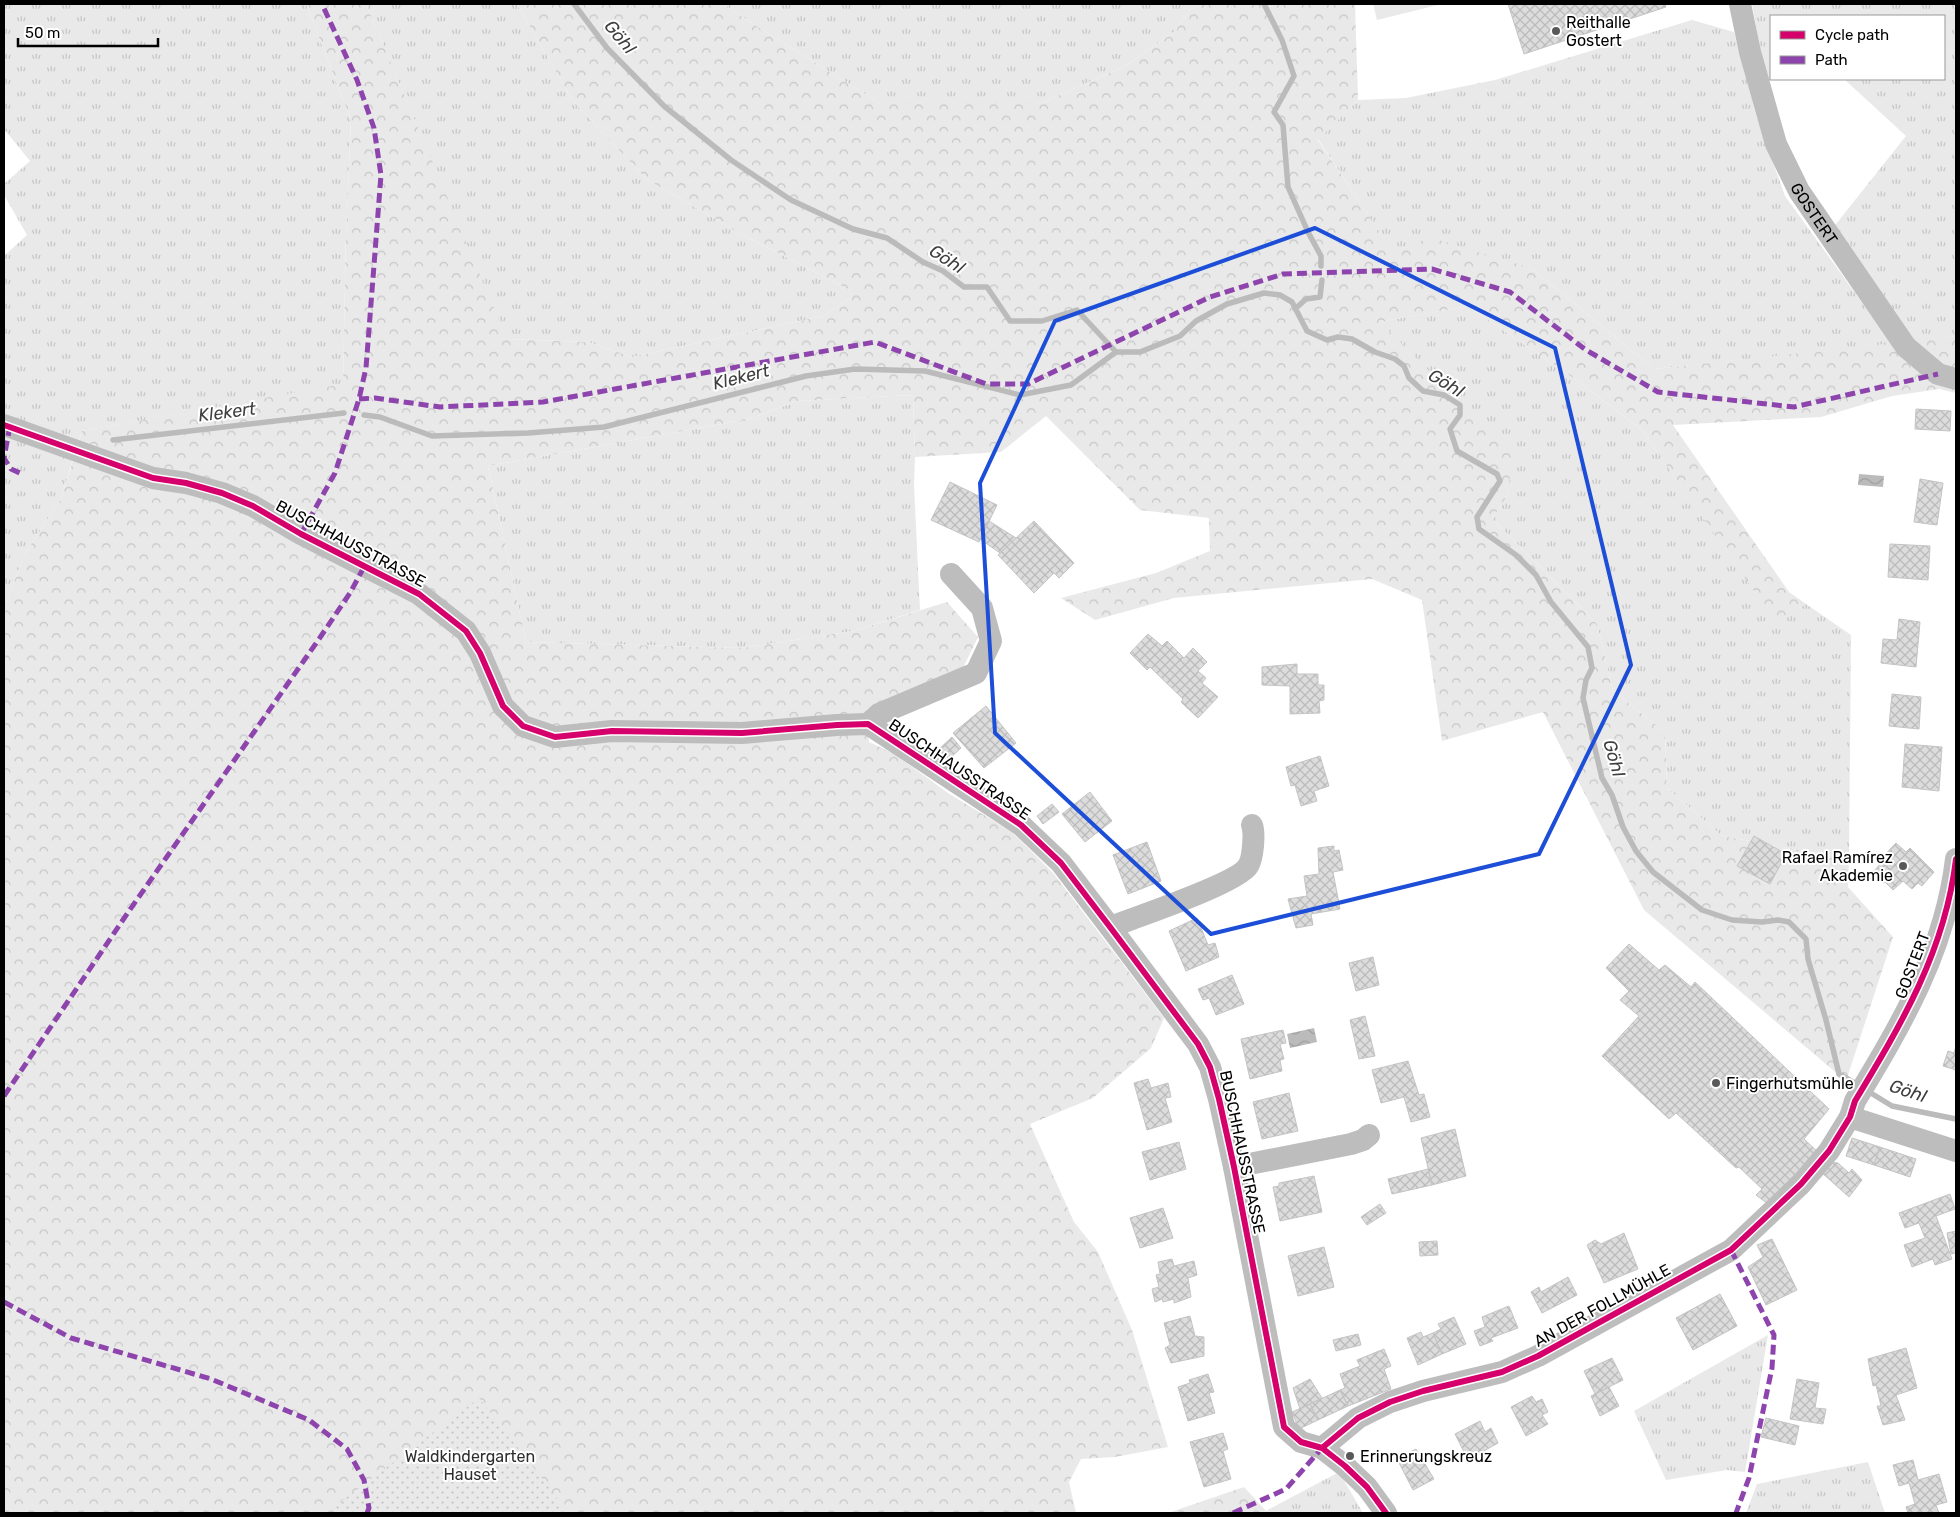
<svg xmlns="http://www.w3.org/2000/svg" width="1960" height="1517" font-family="Rubik,sans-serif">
<defs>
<pattern id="grass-tufts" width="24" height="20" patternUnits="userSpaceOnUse" patternTransform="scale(1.25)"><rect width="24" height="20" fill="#e9e9e9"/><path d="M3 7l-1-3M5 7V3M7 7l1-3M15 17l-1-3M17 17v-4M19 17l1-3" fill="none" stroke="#c6c6c6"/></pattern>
<pattern id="forest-crowns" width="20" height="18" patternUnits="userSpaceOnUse" patternTransform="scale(1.25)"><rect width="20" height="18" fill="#e9e9e9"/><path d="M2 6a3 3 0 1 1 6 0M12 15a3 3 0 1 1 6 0" fill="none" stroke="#c6c6c6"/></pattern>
<pattern id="park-dots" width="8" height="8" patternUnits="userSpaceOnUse" patternTransform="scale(1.25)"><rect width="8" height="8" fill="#e9e9e9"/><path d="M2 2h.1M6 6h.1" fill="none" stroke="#c6c6c6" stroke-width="1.8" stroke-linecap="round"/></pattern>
<pattern id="water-waves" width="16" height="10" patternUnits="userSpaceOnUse" patternTransform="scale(1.25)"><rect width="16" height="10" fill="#bbb"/><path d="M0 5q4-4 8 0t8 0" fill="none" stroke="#9f9f9f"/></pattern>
<pattern id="building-cross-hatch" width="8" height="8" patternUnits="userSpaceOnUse" patternTransform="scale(1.25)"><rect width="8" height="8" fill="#dcdcdc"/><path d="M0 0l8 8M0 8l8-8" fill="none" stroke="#bbb"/></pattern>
</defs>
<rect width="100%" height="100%" fill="#fff"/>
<path fill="url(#grass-tufts)" d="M 4,4 L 306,4 L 351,120 L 346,233 L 343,385 L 82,431 L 78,443 L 4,417 L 4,256 L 27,235 L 4,195 L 4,184 L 30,161 L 4,129 Z
M 366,4 L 517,4 L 573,101 L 646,179 L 743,235 L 848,289 L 852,297 L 823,316 L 632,357 L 588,342 L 506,339 Z
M 725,4 L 1194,4 L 1173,33 L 1125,66 L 1039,104 L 881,104 L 731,10 Z
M 1752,4 L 1956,4 L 1956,336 L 1914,342 L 1832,229 L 1906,136 L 1844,79 L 1944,79 L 1944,16 L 1771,16 L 1771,79 L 1773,79 L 1766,81 Z
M 1692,20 L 1734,32 L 1757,118 L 1785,196 L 1892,344 L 1654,369 L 1531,268 L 1395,256 L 1318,139 L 1358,100 L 1406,98 L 1495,80 Z
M 1468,306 L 1576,380 L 1641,429 L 1775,620 L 1806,604 L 1851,635 L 1849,859 L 1722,836 L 1667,788 L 1665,732 L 1613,691 L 1597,624 L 1492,519 L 1509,493 L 1379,322 Z
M 913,395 L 915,457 L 914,485 L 920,610 L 853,631 L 742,648 L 526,642 L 488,466 L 750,419 L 797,401 Z
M 4,431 L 74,455 L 61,499 L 24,555 L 4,610 Z
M 1768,1335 L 1745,1472 L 1727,1470 L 1666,1480 L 1634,1411 Z
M 1868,1462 L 1885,1513 L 1746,1513 L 1757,1484 Z
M 1339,1472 L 1363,1513 L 1262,1513 Z"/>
<path fill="url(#forest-crowns)" d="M 306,4 L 366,4 L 507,339 L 588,342 L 632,357 L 823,316 L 852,297 L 848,289 L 743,235 L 646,179 L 573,101 L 517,4 L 725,4 L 731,10 L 881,104 L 1039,104 L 1125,66 L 1173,33 L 1194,4 L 1355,4 L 1358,100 L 1318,140 L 1395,255 L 1429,237 L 1531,268 L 1654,369 L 1956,336 L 1956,393 L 1939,389 L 1892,396 L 1821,417 L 1673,425 L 1789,592 L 1806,604 L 1775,621 L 1641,429 L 1576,380 L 1468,306 L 1380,322 L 1511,453 L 1509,493 L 1492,519 L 1597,624 L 1613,691 L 1665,732 L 1667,788 L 1722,836 L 1849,859 L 1848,887 L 1893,937 L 1846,1081 L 1644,910 L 1543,712 L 1442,741 L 1422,600 L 1372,579 L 1174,598 L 1095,620 L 1061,598 L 1156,573 L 1210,551 L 1209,518 L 1140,510 L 1046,416 L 1001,452 L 915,457 L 913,395 L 797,401 L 750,419 L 488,466 L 526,642 L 742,648 L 853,631 L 947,602 L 978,637 L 964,666 L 939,682 L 867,709 L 869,742 L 893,753 L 948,793 L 1012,832 L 1054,874 L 1164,1018 L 1151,1048 L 1093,1098 L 1030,1124 L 1074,1222 L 1098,1252 L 1132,1330 L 1168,1447 L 1115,1457 L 1081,1459 L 1069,1482 L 1076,1513 L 4,1513 L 4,610 L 24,555 L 61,499 L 82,431 L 343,384 L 346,233 L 351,120 Z
M 1244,1487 L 1266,1511 L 1262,1513 L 1168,1513 Z"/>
<path fill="url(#park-dots)" d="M 479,1398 L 569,1513 L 340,1513 L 335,1506 Z"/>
<path fill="#e9e9e9" d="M 1373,4 L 1442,4 L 1377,20 Z"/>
<path fill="url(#water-waves)" d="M 1859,474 L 1884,476 L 1883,487 L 1858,485 Z
M 1314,1028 L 1317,1042 L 1290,1048 L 1287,1034 Z"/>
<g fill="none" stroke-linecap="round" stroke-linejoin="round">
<path stroke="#bbb" stroke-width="5.5" d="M 574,4 L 607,48 L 664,106 L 731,160 L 791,200 L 853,229 L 887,238 L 923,262 L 943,271 L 964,287 L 987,287 L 1010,321 L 1042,321 L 1077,310 L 1116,352 L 1140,352 L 1180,336 L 1196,321 L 1227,304 L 1264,293 L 1280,295 L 1292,302 L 1307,331 L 1327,340 L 1338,337 L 1352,339 L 1375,352 L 1395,359 L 1404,366 L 1409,378 L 1423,391 L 1444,395 L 1460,405 L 1460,415 L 1450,429 L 1457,451 L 1497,474 L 1500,481 L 1477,517 L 1479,529 L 1516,555 L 1536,575 L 1551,602 L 1588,647 L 1592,668 L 1586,680 L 1583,698 L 1602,778 L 1612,795 L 1623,827 L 1636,851 L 1653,872 L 1702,910 L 1732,920 L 1762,922 L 1778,920 L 1789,922 L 1806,939 L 1808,959 L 1826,1020 L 1839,1074 L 1858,1085
M 1264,4 L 1282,40 L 1294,76 L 1274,112 L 1283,125 L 1288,187 L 1308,232 L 1321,256 L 1321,266
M 1295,309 L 1306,299 L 1320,297 L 1322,280
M 364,415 L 380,417 L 432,436 L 528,433 L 604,427 L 806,376 L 855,369 L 925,371 L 1020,395 L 1071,385 L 1116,352
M 113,440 L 344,413
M 1866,1090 L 1892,1106 L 1956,1119"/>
</g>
<path fill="url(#building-cross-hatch)" stroke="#c4c4c4" d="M 1508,4 L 1665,4 L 1666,7 L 1524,54 Z
M 1916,409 L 1951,411 L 1950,431 L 1915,429 Z
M 1920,479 L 1943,483 L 1937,525 L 1914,522 Z
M 950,482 L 997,505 L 979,542 L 931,520 Z
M 989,521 L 1016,538 L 1000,553 L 980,539 Z
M 1034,521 L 1074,563 L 1059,578 L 1054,573 L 1034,593 L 998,555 Z
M 1890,544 L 1930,546 L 1928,580 L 1888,577 Z
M 1899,619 L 1920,622 L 1916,667 L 1881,663 L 1883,639 L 1897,640 Z
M 1148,634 L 1162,646 L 1167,641 L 1184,658 L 1193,648 L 1207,662 L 1198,671 L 1206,678 L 1202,683 L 1218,697 L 1198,718 L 1181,702 L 1183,699 L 1150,667 L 1147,670 L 1130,653 Z
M 1297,664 L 1297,674 L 1318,674 L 1318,685 L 1324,685 L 1324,700 L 1319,701 L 1320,713 L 1290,714 L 1290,686 L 1262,685 L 1262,667 Z
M 1892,694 L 1921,697 L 1919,729 L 1889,726 Z
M 986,706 L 1016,743 L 984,768 L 953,733 Z
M 952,737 L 961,748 L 947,761 L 938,750 Z
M 1905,744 L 1942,747 L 1939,791 L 1902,787 Z
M 1320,756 L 1329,786 L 1314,791 L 1317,801 L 1301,806 L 1295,785 L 1291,786 L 1286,767 Z
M 1090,792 L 1112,821 L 1085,842 L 1062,814 Z
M 1052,804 L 1059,812 L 1043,824 L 1037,816 Z
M 1754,836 L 1786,854 L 1770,884 L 1737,866 Z
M 1147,842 L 1161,881 L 1128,894 L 1113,855 Z
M 1896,843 L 1906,852 L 1910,848 L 1934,872 L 1922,886 L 1918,883 L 1912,889 L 1903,881 L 1893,890 L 1885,882 L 1883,883 L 1876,877 L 1878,874 L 1874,871 L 1883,861 L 1881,859 Z
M 1334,846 L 1334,851 L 1339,850 L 1343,870 L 1333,872 L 1340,909 L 1311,914 L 1313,925 L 1296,928 L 1288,899 L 1307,896 L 1304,876 L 1319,874 L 1318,848 Z
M 1197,918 L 1208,945 L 1215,943 L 1219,957 L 1186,971 L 1169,931 Z
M 1629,944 L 1659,970 L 1665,965 L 1691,987 L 1695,982 L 1829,1109 L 1804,1139 L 1819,1153 L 1772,1207 L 1756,1195 L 1762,1189 L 1739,1167 L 1736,1168 L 1676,1113 L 1669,1119 L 1602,1056 L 1639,1016 L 1620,1000 L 1629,991 L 1606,968 Z
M 1373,957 L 1379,985 L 1356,991 L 1349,963 Z
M 1232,975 L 1244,1004 L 1216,1015 L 1209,998 L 1203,1000 L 1198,989 Z
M 1365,1016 L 1375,1056 L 1359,1059 L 1350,1020 Z
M 1283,1030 L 1286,1043 L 1280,1044 L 1284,1059 L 1280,1060 L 1282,1071 L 1250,1079 L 1241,1039 Z
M 1956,1046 L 1956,1070 L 1943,1066 L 1948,1051 L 1954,1053 Z
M 1408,1061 L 1419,1095 L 1424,1094 L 1430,1117 L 1411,1122 L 1404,1097 L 1381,1103 L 1372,1070 Z
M 1148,1079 L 1151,1088 L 1168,1083 L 1171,1097 L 1165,1098 L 1172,1122 L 1147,1130 L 1134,1083 Z
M 1289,1093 L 1298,1131 L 1262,1139 L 1253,1102 Z
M 1455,1129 L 1466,1176 L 1432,1185 L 1421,1138 Z
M 1852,1138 L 1880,1147 L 1874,1165 L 1846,1156 Z
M 1179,1142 L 1186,1169 L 1150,1180 L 1142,1152 Z
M 1880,1147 L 1916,1159 L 1910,1177 L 1874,1165 Z
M 1829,1162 L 1838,1163 L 1849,1173 L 1852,1169 L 1862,1180 L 1849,1197 L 1821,1172 Z
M 1428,1169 L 1432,1185 L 1392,1194 L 1388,1179 Z
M 1314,1176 L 1322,1212 L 1280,1221 L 1273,1187 L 1279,1186 L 1279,1183 Z
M 1950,1194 L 1955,1209 L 1936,1216 L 1952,1259 L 1935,1265 L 1933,1259 L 1912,1267 L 1904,1245 L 1925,1238 L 1919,1223 L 1905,1228 L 1899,1213 Z
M 1380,1204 L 1386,1213 L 1367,1225 L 1361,1217 Z
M 1163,1208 L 1173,1238 L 1140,1248 L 1130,1218 Z
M 1956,1231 L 1956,1253 L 1951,1254 L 1947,1233 Z
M 1624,1233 L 1638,1269 L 1604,1283 L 1587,1245 L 1595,1240 L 1601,1244 Z
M 1772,1239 L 1797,1290 L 1766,1305 L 1748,1267 L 1763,1257 L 1757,1245 Z
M 1437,1241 L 1438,1255 L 1420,1256 L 1419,1242 Z
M 1324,1247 L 1334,1287 L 1298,1296 L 1288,1256 Z
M 1172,1259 L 1174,1266 L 1194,1261 L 1197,1275 L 1188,1278 L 1191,1297 L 1174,1303 L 1174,1299 L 1163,1302 L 1162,1299 L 1155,1302 L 1152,1289 L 1159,1287 L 1156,1275 L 1160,1274 L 1158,1262 Z
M 1568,1277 L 1577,1295 L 1542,1313 L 1531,1292 L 1539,1287 L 1541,1292 Z
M 1720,1294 L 1737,1326 L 1693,1350 L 1676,1318 Z
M 1509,1306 L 1518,1328 L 1491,1338 L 1493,1341 L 1480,1346 L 1474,1331 L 1485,1327 L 1482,1317 Z
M 1190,1316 L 1195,1336 L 1204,1337 L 1204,1356 L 1171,1363 L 1165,1348 L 1170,1345 L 1164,1323 Z
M 1454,1317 L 1466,1344 L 1442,1354 L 1433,1333 L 1441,1329 L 1438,1324 Z
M 1421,1332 L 1423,1337 L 1433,1333 L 1442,1354 L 1418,1365 L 1407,1338 Z
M 1358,1334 L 1361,1345 L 1336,1351 L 1333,1340 Z
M 1906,1348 L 1917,1388 L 1896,1395 L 1905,1420 L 1883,1425 L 1877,1406 L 1881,1406 L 1876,1385 L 1873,1386 L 1868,1359 Z
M 1384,1349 L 1391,1366 L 1384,1369 L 1391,1389 L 1348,1406 L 1340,1390 L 1345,1388 L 1340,1374 L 1360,1366 L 1357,1360 Z
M 1612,1358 L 1623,1380 L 1595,1394 L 1584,1371 Z
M 1208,1374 L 1214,1392 L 1209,1393 L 1215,1413 L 1188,1421 L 1178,1387 L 1190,1383 L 1189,1380 Z
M 1310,1379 L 1322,1398 L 1300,1409 L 1293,1388 Z
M 1797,1379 L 1819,1383 L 1815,1408 L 1826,1409 L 1823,1424 L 1790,1419 Z
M 1609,1387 L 1619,1406 L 1600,1416 L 1591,1396 Z
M 1340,1390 L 1348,1406 L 1318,1420 L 1310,1404 Z
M 1532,1396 L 1536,1402 L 1542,1399 L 1548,1412 L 1542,1415 L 1548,1424 L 1526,1436 L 1511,1407 Z
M 1310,1404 L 1318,1420 L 1299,1429 L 1292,1412 Z
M 1766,1418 L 1799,1426 L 1795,1445 L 1761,1437 Z
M 1480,1421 L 1485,1432 L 1491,1428 L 1498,1443 L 1468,1460 L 1455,1434 Z
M 1223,1433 L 1228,1449 L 1223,1451 L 1231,1479 L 1204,1487 L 1190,1442 Z
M 1416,1449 L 1434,1479 L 1413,1490 L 1397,1459 Z
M 1913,1460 L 1918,1480 L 1939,1474 L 1947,1502 L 1936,1505 L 1939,1513 L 1908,1513 L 1906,1507 L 1915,1504 L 1909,1483 L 1899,1486 L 1893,1465 Z"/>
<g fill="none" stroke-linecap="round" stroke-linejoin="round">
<g stroke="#bdbdbd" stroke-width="22">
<path id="s1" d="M 1740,4 L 1750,52 L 1776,144 L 1799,191 L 1906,347 L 1938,374 L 1956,379"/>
<path d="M 4,425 L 153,478 L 186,483 L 222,493 L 253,506 L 301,534 L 419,594 L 466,631 L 480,653 L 503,706 L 523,726 L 555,737 L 612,731 L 742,733 L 837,725 L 868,724 L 1021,825 L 1061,863 L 1110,927 L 1198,1044 L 1210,1067 L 1219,1099 L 1234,1167 L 1284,1427 L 1301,1442 L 1322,1448 L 1345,1466 L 1367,1487 L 1386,1513"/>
<path d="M 868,724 L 879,714 L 976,673 L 991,641 L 982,608 L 951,574"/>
<path d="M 1110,927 C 1134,918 1238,883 1248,866 C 1253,859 1255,833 1252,825"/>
<path d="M 1850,1117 L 1956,1151"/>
<path d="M 1234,1167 L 1351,1144 L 1363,1140 L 1369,1135"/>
<path d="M 1322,1448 L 1358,1418 L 1390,1402 L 1423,1391 L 1502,1372 L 1538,1356 L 1731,1250 L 1801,1184 L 1829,1151 L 1850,1117 L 1855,1101 C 1902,1023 1945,951 1956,859"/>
</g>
<path stroke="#8e44ad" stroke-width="5" stroke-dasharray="10 5" stroke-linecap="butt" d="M 359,399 L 375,398 L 440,407 L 543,402 L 875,342 L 986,384 L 1028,384 L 1210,297 L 1283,274 L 1432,269 L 1510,292 L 1586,350 L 1658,392 L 1794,407 L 1938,374
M 10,426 L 4,458 L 11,469 L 22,474
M 301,534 L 335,473 L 359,399 L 366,368 L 381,175 L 374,128 L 357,80 L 322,4
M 4,1096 L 129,911 L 319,639 L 350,593 L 364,567
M 1731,1250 L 1774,1335 L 1772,1368 L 1749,1478 L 1736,1513
M 4,1302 L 71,1338 L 211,1379 L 309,1420 L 347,1449 L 364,1480 L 369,1508 L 367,1513
M 1233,1513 L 1286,1489 L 1322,1448"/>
<g stroke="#fff" stroke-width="9">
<path id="cycleway" d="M 4,425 L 153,478 L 186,483 L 222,493 L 253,506 L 301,534 L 419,594 L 466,631 L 480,653 L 503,706 L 523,726 L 555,737 L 612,731 L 742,733 L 837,725 L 868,724 L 1021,825 L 1061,863 L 1110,927 L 1198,1044 L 1210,1067 L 1219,1099 L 1234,1167 L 1284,1427 L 1301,1442 L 1322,1448 L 1345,1466 L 1367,1487 L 1386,1513
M 1322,1448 L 1358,1418 L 1390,1402 L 1423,1391 L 1502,1372 L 1538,1356 L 1731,1250 L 1801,1184 L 1829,1151 L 1850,1117 L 1855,1101 C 1902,1023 1945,951 1956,859"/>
</g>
<use href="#cycleway" stroke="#d6006c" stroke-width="6"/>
</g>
<path fill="none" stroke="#1d4ed8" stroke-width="4" stroke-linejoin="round" d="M 1315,228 L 1555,348 L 1631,665 L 1539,854 L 1211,934 L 995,733 L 980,483 L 1055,321 Z"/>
<g fill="#595959" stroke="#fff" stroke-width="2">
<circle cx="1556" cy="31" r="5"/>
<circle cx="1903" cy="866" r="5"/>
<circle cx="1716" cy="1083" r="5"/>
<circle cx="1350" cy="1456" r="5"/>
</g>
<g text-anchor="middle" stroke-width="4" stroke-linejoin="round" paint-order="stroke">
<g font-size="16" fill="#000" stroke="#fff" text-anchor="start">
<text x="1566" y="28">Reithalle<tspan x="1566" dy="18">Gostert</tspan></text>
<text x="1893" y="863" text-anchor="end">Rafael Ramírez<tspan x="1893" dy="18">Akademie</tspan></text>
<text x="1726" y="1089">Fingerhutsmühle</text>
<text x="1360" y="1462">Erinnerungskreuz</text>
</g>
<g font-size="16" fill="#000" stroke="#fff">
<text dy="6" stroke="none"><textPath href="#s1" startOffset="224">GOSTERT</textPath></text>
<text transform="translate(351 543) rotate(28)" y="6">BUSCHHAUSSTRASSE</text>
<text transform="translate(960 769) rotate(34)" y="6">BUSCHHAUSSTRASSE</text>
<text transform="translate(1912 965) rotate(-69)" y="6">GOSTERT</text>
<text transform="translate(1243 1152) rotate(78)" y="6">BUSCHHAUSSTRASSE</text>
<text transform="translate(1602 1305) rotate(-29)" y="6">AN DER FOLLMÜHLE</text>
</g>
<g font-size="16" fill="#2e2e2e" stroke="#fff">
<text x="470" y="1462">Waldkindergarten<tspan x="470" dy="18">Hauset</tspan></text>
</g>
<g font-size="18" font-style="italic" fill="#3f3f3f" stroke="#fff">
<text transform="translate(620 37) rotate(50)" y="6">Göhl</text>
<text transform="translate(947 259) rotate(33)" y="6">Göhl</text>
<text transform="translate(741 377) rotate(-14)" y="6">Klekert</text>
<text transform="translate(1446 383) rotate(31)" y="6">Göhl</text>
<text transform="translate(227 412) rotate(-7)" y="6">Klekert</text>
<text transform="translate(1614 758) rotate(74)" y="6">Göhl</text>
<text transform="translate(1908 1091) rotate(18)" y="6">Göhl</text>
</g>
</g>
<rect width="1960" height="1517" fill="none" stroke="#000000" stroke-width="10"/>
<rect x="1770" y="15" width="175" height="65" fill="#ffffff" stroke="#999999"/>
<rect x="1780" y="31" width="25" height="8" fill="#d6006c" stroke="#999999"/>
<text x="1815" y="40" font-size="15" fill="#000000">Cycle path</text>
<rect x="1780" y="56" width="25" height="8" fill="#8e44ad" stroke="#999999"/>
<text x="1815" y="65" font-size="15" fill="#000000">Path</text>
<path d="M18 38v8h140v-8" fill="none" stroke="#000000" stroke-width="2.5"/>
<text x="25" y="38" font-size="15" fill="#000000" stroke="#ffffff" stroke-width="4" paint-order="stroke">50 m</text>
</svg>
